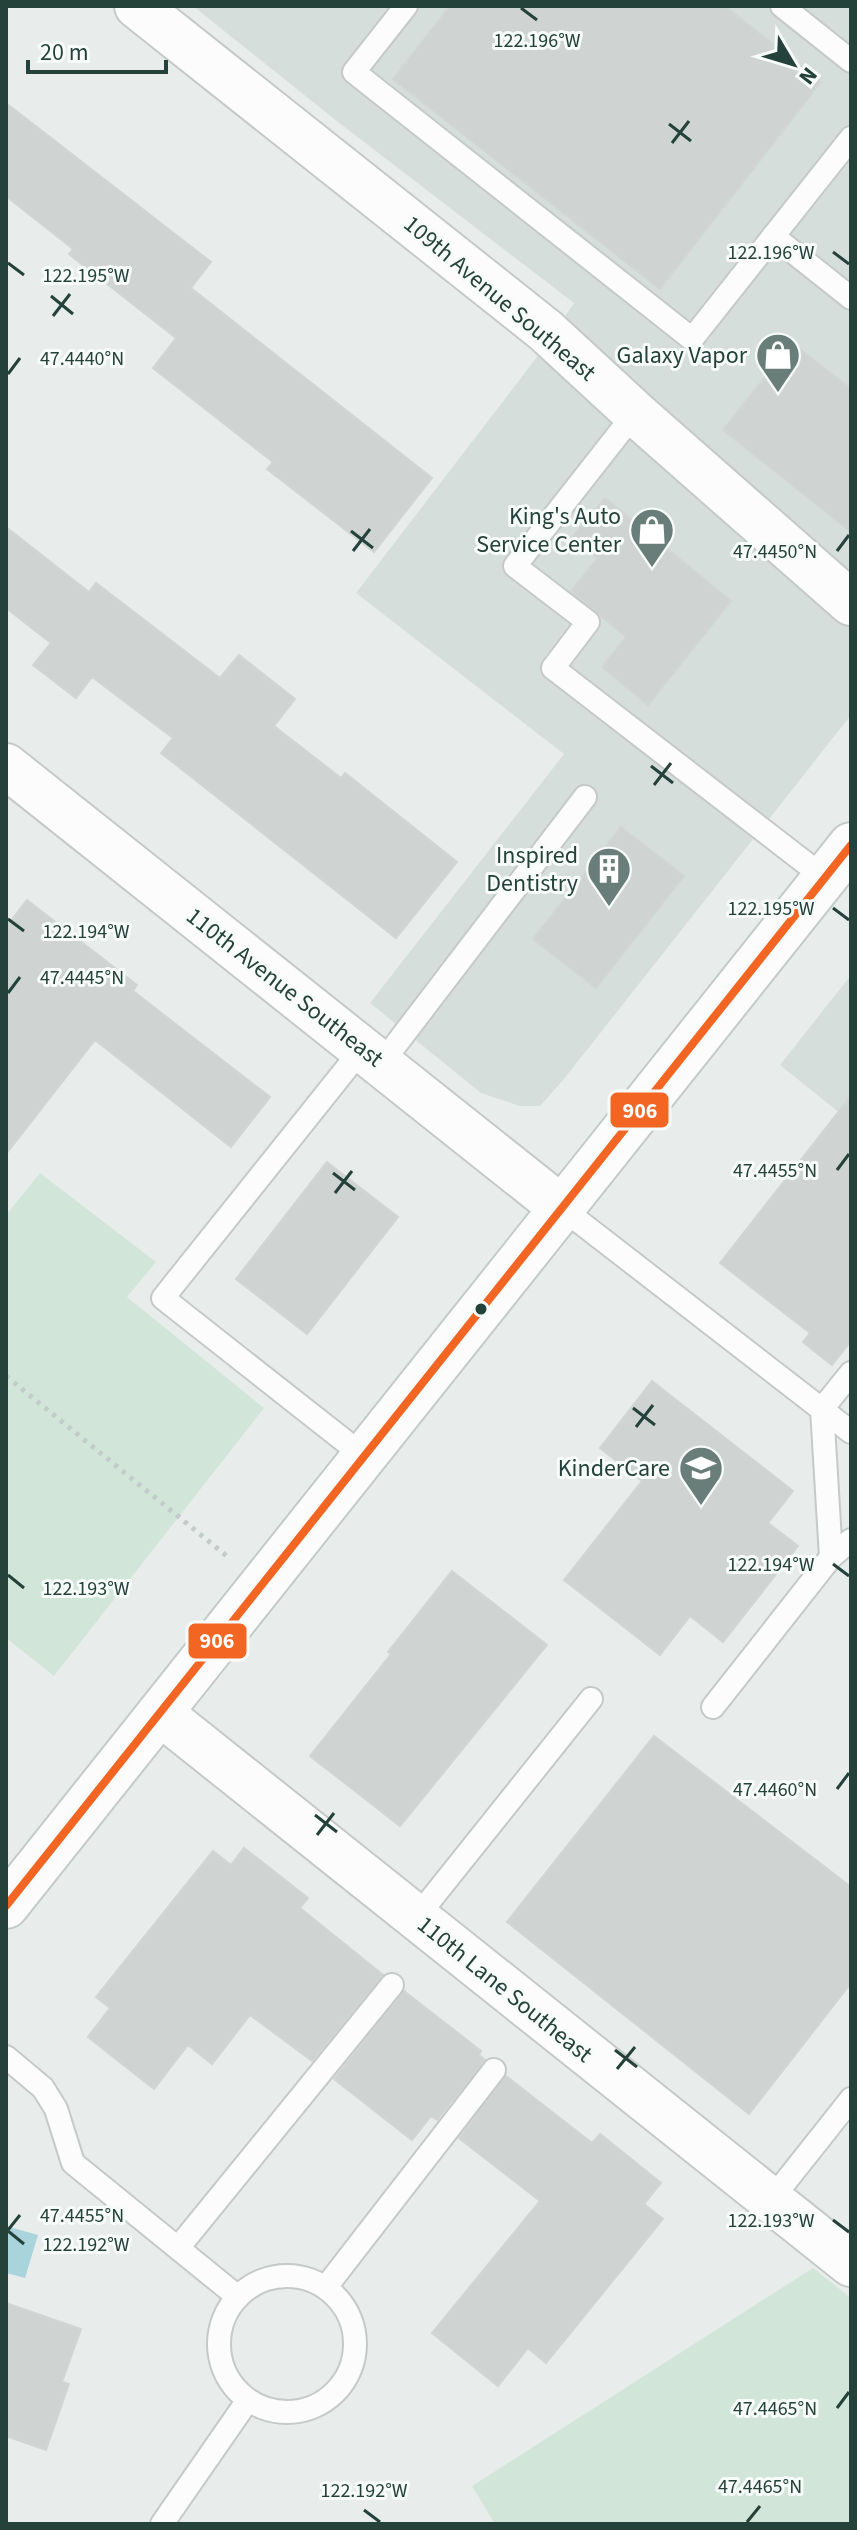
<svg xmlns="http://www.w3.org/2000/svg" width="857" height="2530" font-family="'Source Sans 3',sans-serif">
<rect width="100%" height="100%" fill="#e8edeb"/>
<path fill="#d6dedb" d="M 193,6 L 851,6 L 851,715 L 564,1079 L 540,1106 L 520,1106 L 481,1093 L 370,1003 L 564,754 L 356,593 L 540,353 L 574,303 L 338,122 Z
M 851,975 L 851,1122 L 780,1065 Z"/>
<path fill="#d1e6d8" d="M 40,1173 L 156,1262 L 127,1297 L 264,1408 L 54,1676 L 6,1638 L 6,1215 Z
M 813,2268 L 851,2298 L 851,2524 L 495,2524 L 472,2486 Z"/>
<path fill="#a9d4db" d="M 6,2226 L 38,2235 L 25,2278 L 6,2273 Z"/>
<path fill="#cfd4d2" stroke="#d1d6d4" stroke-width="2" d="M 450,6 L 725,6 L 821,82 L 660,289 L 393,79 Z
M 6,103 L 211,262 L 191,288 L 432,478 L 374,552 L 267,469 L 273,462 L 153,368 L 176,338 L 69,254 L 73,249 L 6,196 Z
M 792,343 L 851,389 L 851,532 L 723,430 Z
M 605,498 L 731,601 L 648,705 L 602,667 L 626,637 L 571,591 L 598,558 L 572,537 Z
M 6,527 L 89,592 L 96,583 L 220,678 L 239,655 L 295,699 L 274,726 L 341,778 L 345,773 L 457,862 L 396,938 L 161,753 L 173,738 L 92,677 L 76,698 L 33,665 L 51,643 L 6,608 Z
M 621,827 L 684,876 L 596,988 L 533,939 Z
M 27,900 L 137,985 L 133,991 L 270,1097 L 231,1147 L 95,1040 L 6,1154 L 6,927 Z
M 851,1096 L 851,1341 L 832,1365 L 803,1342 L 810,1333 L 720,1263 Z
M 327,1162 L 398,1217 L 307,1334 L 236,1279 Z
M 652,1381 L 793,1491 L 768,1523 L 798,1546 L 723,1642 L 690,1616 L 660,1655 L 564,1580 L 642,1481 L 600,1448 Z
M 452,1571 L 547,1645 L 400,1826 L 310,1756 L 391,1654 L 388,1652 Z
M 654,1736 L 851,1887 L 851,1983 L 749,2114 L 507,1922 Z
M 244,1848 L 308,1898 L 300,1908 L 383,1975 L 312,2061 L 250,2015 L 212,2064 L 188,2045 L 154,2089 L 88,2037 L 110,2008 L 96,1997 L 213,1851 L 231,1865 Z
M 404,1991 L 481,2051 L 479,2055 L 485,2060 L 437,2120 L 431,2116 L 412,2140 L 334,2079 Z
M 506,2076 L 592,2143 L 600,2134 L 661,2183 L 644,2204 L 663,2219 L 546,2363 L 528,2348 L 498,2386 L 432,2333 L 540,2201 L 459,2138 Z
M 6,2303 L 81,2329 L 62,2382 L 69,2384 L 46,2450 L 6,2436 Z"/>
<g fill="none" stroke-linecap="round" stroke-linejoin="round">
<g stroke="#c5cac8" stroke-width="26">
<path id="service" d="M 406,6 L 354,72 L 692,339 L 851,138
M 782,6 L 851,61
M 773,236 L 851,298
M 635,413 L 515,566 L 588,622 L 553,668 L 825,878
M 362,1049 L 163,1298 L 365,1457
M 381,1064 L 585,797
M 563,1209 L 851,1432
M 831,1557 L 822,1409 L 851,1373
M 713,1707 L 831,1557 L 851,1540
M 416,1918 L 591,1699
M 6,2057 L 43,2088 L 56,2109 L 73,2163 L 238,2297
M 771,2200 L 851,2099
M 178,2248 L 392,1985
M219 2344a68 68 0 1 1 136 0a68 68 0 1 1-136 0Z
M 326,2287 L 494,2070
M 162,2524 L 248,2400"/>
</g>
<g stroke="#c5cac8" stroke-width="48">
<path id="minor" d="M 137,6 L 545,330 L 635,413 L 851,603
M 6,766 L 563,1209
M 160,1713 L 851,2264"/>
</g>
<g stroke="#c3cbc8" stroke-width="48">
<path id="secondary" d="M 6,1906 L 851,845"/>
</g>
<path stroke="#c3ccca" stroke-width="5" stroke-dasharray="4 6" stroke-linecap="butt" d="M 6,1376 L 228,1557"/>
<use href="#service" stroke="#fcfcfc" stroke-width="22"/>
<use href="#minor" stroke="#fcfcfc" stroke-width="44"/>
<use href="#secondary" stroke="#fcfcfc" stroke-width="44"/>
<g stroke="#f7fbf9" stroke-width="14">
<path id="bus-1" d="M 6,1906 L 851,845"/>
</g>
<use href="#bus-1" stroke="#f26522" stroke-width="8"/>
</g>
<path fill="none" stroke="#24423a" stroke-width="3" d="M 521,8 L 537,20M 669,124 L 691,141M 672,143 L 689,121M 833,252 L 849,264M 8,263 L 24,275M 51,296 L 73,314M 53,316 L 70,294M 8,374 L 20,358M 351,531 L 373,548M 353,551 L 370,529M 837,551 L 849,535M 651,766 L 673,783M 654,785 L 671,763M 833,908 L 849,920M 8,919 L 24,931M 8,993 L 20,977M 837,1170 L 849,1154M 333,1173 L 355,1190M 335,1193 L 352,1171M 633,1408 L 655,1425M 636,1427 L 653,1405M 833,1564 L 849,1576M 8,1575 L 24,1588M 837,1789 L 849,1773M 315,1815 L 337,1832M 317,1835 L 334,1813M 615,2050 L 637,2067M 617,2069 L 635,2047M 833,2220 L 849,2232M 8,2230 L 20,2215M 8,2231 L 24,2244M 837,2408 L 849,2392M 364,2510 L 380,2522M 747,2522 L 760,2506"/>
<defs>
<g id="shop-pin" transform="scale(2.3)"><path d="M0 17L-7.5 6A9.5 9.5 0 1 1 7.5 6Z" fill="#697e78" stroke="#f7fbf9"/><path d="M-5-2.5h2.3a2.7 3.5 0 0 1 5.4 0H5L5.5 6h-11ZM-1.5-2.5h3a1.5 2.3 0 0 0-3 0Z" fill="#fff"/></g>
<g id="building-pin" transform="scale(2.3)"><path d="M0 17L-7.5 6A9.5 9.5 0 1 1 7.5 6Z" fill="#697e78" stroke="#f7fbf9"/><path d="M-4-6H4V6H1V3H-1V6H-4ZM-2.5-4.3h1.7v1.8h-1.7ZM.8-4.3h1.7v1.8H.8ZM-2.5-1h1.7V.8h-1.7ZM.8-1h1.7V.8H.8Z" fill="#fff"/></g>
<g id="school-pin" transform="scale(2.3)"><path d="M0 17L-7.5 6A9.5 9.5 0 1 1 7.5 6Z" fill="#697e78" stroke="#f7fbf9"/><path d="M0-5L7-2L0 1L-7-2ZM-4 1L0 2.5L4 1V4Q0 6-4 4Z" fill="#fff"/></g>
</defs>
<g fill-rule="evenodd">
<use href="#shop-pin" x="778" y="355"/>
<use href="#shop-pin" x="652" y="530"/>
<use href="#building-pin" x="609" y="869"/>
<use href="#school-pin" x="701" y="1468"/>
</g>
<circle fill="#24423a" stroke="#f7fbf9" stroke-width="3" cx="481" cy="1309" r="7"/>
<g text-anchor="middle" stroke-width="6" stroke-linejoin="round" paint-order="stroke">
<g font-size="24" fill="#24423a" stroke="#f7fbf9">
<text transform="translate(500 298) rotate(40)" y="8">109th Avenue Southeast</text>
<text transform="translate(285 987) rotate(38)" y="8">110th Avenue Southeast</text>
<text transform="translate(505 1989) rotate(39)" y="8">110th Lane Southeast</text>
</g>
<g font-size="24" fill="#24423a" stroke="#f7fbf9" text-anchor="end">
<text x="747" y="363">Galaxy Vapor</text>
<text x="621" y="524">King's Auto<tspan x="621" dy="28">Service Center</tspan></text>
<text x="578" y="863">Inspired<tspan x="578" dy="28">Dentistry</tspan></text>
<text x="670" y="1476">KinderCare</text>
</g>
</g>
<g font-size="20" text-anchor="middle" fill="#24423a" stroke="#f7fbf9" stroke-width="6" stroke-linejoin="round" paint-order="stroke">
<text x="537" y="47">122.196°W</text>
<text x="771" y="259">122.196°W</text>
<text x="86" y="282">122.195°W</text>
<text x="82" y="365">47.4440°N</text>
<text x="775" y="558">47.4450°N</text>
<text x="771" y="915">122.195°W</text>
<text x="86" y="938">122.194°W</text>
<text x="82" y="984">47.4445°N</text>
<text x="775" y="1177">47.4455°N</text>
<text x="771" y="1571">122.194°W</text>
<text x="86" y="1595">122.193°W</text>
<text x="775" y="1796">47.4460°N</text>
<text x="82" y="2222">47.4455°N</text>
<text x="771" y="2227">122.193°W</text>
<text x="86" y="2251">122.192°W</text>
<text x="775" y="2415">47.4465°N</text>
<text x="760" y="2493">47.4465°N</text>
<text x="364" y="2497">122.192°W</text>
</g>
<g stroke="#f7fbf9" stroke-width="3">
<rect x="609" y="1091" width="61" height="38" rx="8" fill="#f26522"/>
<rect x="187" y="1622" width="61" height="38" rx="8" fill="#f26522"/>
</g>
<g font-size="22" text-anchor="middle" font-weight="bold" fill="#fff">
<text x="640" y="1118">906</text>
<text x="217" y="1648">906</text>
</g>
<rect width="857" height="2530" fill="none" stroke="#24423a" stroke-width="16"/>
<g transform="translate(793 64) rotate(128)" stroke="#f7fbf9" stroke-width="6" paint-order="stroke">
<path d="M0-6L14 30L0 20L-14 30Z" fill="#24423a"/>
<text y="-12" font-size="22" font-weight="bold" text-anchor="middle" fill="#24423a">N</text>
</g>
<path d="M28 60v12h138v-12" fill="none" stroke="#24423a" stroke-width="4"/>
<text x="40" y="60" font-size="24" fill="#24423a" stroke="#f7fbf9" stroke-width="6" paint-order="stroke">20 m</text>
</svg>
